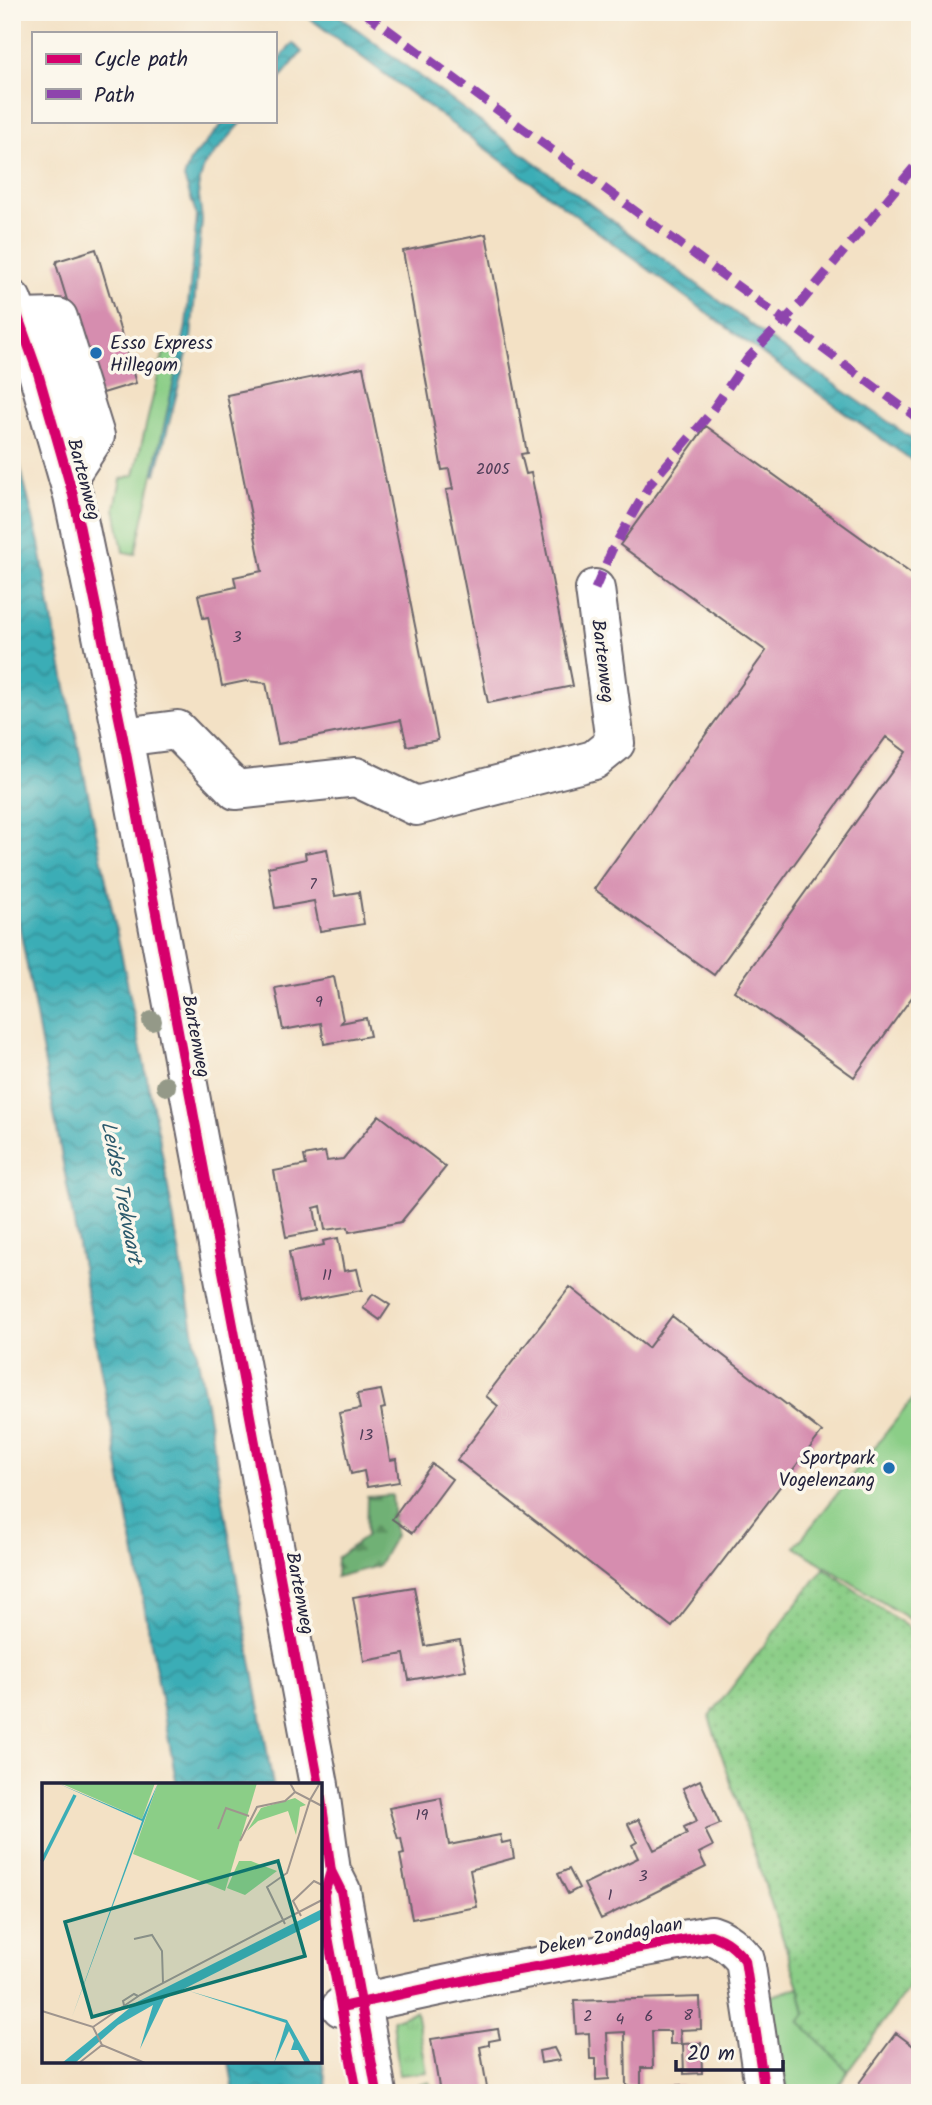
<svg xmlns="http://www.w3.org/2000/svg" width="932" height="2105" font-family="Kalam,sans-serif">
<defs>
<pattern id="grass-tufts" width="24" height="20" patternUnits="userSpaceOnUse" patternTransform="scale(1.75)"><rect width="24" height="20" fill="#8bce87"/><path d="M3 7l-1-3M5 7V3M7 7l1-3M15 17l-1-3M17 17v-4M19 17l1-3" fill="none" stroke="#78b175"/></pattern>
<pattern id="forest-firs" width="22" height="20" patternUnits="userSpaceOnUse" patternTransform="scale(1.75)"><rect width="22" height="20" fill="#70b174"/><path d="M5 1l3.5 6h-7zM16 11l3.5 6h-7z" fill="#5c9060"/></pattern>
<pattern id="park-dots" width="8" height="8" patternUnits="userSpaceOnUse" patternTransform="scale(1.75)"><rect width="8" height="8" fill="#8bce87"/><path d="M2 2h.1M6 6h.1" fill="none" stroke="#78b175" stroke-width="1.8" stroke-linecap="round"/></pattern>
<pattern id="water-waves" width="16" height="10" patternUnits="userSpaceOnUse" patternTransform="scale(1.75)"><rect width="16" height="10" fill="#3badb6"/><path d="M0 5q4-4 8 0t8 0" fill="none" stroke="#318c95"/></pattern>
</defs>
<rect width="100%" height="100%" fill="#fbf7ec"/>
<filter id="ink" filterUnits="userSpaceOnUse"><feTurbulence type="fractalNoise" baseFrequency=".0143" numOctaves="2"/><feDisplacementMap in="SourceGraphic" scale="14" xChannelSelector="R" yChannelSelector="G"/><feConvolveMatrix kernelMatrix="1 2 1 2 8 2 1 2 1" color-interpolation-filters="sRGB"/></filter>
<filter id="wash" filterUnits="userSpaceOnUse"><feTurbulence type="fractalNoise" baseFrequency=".00686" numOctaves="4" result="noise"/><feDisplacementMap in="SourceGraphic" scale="28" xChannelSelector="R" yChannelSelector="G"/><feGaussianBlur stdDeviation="1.57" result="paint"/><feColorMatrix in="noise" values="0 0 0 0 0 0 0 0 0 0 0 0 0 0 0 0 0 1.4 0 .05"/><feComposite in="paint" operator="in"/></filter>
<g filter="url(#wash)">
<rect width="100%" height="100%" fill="#f3e1c5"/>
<path fill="url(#grass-tufts)" stroke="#567861" stroke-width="2" d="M 416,2011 L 427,2072 L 399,2075 L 393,2020 Z
M 430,2082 L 431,2093 L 404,2093 L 404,2089 Z"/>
<path fill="url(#forest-firs)" stroke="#496a58" stroke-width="2" d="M 392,1495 L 395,1536 L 378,1566 L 336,1577 L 337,1558 L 366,1536 L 367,1497 Z"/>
<path fill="url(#park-dots)" stroke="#567861" stroke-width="2" d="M 824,1568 L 920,1636 L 920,1972 L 848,2071 L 798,2021 L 805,2014 L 799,1987 L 709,1717 Z"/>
<path fill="#8bce87" stroke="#567861" stroke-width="2" d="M 164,351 L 180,355 L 135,554 L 123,552 L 115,508 L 121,479 L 134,475 Z
M 920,1390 L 920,1626 L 795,1547 Z
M 799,1987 L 805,2014 L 799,2021 L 848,2071 L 833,2093 L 788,2093 L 769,1997 Z"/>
<path fill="url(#water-waves)" stroke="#2e6878" stroke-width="2" d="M 301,12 L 334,12 L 778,345 L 920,444 L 920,466 L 749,344 Z
M 293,43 L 302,52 L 275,84 L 275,64 Z
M 225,121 L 243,121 L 204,166 L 198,188 L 202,220 L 191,338 L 156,474 L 154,473 L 186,326 L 197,216 L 184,178 L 190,161 Z
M 12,433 L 39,543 L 53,624 L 159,1136 L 273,1785 L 177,1785 L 12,885 Z
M 320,2050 L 328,2093 L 234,2093 L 229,2061 L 320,2061 Z"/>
<g id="blocks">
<path fill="#d68daf" d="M 486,234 L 527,453 L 521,454 L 526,474 L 531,473 L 573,686 L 488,703 L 446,490 L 453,489 L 449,469 L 442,470 L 403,251 Z
M 96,249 L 136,383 L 67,404 L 79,339 L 56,264 L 57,261 Z
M 363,367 L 438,740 L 407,746 L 401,720 L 278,744 L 266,683 L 246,681 L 222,686 L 208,617 L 203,618 L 198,595 L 236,587 L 234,577 L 262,571 L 227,395 Z
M 706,426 L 920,580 L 920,986 L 854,1077 L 734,991 L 906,752 L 886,737 L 714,975 L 594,889 L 766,651 L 620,545 Z
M 327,849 L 335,896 L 359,892 L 364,924 L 320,931 L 314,901 L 275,908 L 268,867 L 306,859 L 305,853 Z
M 334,977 L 343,1020 L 341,1023 L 366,1018 L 370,1036 L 324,1044 L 321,1023 L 283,1030 L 275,988 Z
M 379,1115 L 446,1167 L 401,1222 L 349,1232 L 348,1227 L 325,1230 L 321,1206 L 314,1208 L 318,1231 L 286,1237 L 274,1171 L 306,1165 L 304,1156 L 325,1152 L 327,1161 L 343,1159 Z
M 338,1238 L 344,1271 L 357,1269 L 362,1290 L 298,1302 L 289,1252 L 324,1245 L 323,1241 Z
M 570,1287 L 648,1348 L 672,1316 L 822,1432 L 672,1627 L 457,1460 L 498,1406 L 486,1396 Z
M 373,1294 L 390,1305 L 380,1320 L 363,1308 Z
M 381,1390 L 385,1408 L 381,1409 L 390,1460 L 396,1459 L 399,1482 L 367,1487 L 364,1471 L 351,1474 L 339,1413 L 360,1409 L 357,1394 Z
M 432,1464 L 452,1479 L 412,1533 L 392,1519 Z
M 414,1587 L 425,1646 L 460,1640 L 466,1670 L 409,1680 L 404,1654 L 364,1661 L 353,1597 Z
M 700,1780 L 720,1824 L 705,1830 L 713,1846 L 699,1853 L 706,1867 L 601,1919 L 584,1884 L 638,1858 L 632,1845 L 637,1842 L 628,1824 L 639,1819 L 654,1850 L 687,1834 L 684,1827 L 697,1821 L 683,1788 Z
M 441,1798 L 449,1845 L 500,1835 L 502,1843 L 511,1841 L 514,1858 L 470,1870 L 477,1907 L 412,1919 L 400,1855 L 404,1854 L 401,1838 L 398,1839 L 389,1808 Z
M 569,1869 L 579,1888 L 568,1894 L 558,1874 Z
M 700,1997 L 701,2029 L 680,2030 L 681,2044 L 670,2044 L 670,2031 L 652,2031 L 653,2068 L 641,2068 L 641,2086 L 626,2086 L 625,2032 L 607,2033 L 609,2079 L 596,2080 L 596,2059 L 590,2059 L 589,2033 L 576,2034 L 574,2001 Z
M 498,2029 L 500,2039 L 489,2041 L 489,2045 L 480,2047 L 488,2093 L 440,2093 L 431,2039 Z
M 896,2033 L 920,2051 L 920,2093 L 873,2093 L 859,2083 Z
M 701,2043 L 702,2073 L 684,2074 L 683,2044 Z
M 554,2048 L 560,2060 L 541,2063 L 539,2051 Z
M 681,2085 L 681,2093 L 639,2093 L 638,2088 Z"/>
</g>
</g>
<g filter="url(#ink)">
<use href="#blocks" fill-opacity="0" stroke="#6b656b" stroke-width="2"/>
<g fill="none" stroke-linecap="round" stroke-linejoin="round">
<g stroke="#6b656b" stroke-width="42">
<path id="minor" d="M 19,319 L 58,318 L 95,436 L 68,477
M 123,737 L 177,730 L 236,790 L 356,777 L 416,806 L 594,760 L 615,743 L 595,589
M 341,2007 L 486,1976 L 711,1935 C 726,1940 735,1948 745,1960 L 765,2093"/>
</g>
<g stroke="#6b656b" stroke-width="42">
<path id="major" d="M 12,300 L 38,373 L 73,495 L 123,737 L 319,1785
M 320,1791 L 331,1871 L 341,1891 L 377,2093"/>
</g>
<use href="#minor" stroke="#fff" stroke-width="38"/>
<use href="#major" stroke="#fff" stroke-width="38"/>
<path stroke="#8e44ad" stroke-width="9" stroke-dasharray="18 9" stroke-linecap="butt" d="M 364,12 L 920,420
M 595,589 L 612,550 L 650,484 L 709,415 L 748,358 L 799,305 L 920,160"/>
<g stroke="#fbf7ec" stroke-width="15">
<path id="cycleway" d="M 12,300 L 38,373 L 73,495 L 123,737 L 319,1785
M 320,1791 L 331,1871 L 341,1891 L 377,2093
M 331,1871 L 324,1894 L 326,1926 L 357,2093
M 341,2007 L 486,1976 L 711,1935 C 726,1940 735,1948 745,1960 L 765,2093"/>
</g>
<use href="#cycleway" stroke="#d6006c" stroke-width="10"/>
</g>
<g fill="#949988">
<circle cx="152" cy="1021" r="10"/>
<circle cx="166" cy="1086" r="10"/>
</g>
</g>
<g fill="#1f6fb2" stroke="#fbf7ec" stroke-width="2.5">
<circle cx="96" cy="353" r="7"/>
<circle cx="889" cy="1468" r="7"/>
</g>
<g text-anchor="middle" stroke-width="7" stroke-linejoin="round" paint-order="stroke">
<g font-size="16" fill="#4f3d58">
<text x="493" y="474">2005</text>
<text x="237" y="642">3</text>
<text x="313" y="889">7</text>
<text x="319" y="1007">9</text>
<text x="327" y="1280">11</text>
<text x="366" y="1440">13</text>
<text x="422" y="1820">19</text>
<text x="643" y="1881">3</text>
<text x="610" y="1900">1</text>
<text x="688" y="2020">8</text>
<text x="588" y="2021">2</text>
<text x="649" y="2021">6</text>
<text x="620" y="2024">4</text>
</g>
<g font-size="19" fill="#22223b" stroke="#fbf7ec" text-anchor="start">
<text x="110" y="349">Esso Express<tspan x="110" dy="22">Hillegom</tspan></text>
<text x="875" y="1464" text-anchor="end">Sportpark<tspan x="875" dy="22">Vogelenzang</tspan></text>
</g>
<g font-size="19" fill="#22223b" stroke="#fbf7ec">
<text transform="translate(85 479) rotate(75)" y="7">Bartenweg</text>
<text transform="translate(604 661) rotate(83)" y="7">Bartenweg</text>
<text transform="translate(197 1036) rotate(79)" y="7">Bartenweg</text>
<text transform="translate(301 1593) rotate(79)" y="7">Bartenweg</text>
<text transform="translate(610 1935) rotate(-10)" y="7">Deken Zondaglaan</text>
</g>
<g font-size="21" font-style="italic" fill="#2c5a6c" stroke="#fbf7ec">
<text transform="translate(122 1192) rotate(79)" y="7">Leidse Trekvaart</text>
</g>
</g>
<g transform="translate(42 1783)">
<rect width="280" height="280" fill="#f3e1c5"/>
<path d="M 18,0 L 113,0 L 100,36 ZM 253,15 L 264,22 L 258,24 L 254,52 L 246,28 L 216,38 L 205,48 L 219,25 Z" fill="#8bce87"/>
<path d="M 197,78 L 209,78 L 235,88 L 203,112 L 185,105 Z" fill="#8bce87"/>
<path d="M 116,0 L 215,0 L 183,108 L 91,71 Z" fill="#8bce87"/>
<path d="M 15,0 L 100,36 L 116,0 L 30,234 L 100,38 ZM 280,126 L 280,136 L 122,216 L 98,266 L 111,222 L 76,242 L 33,280 L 20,280 L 95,219 ZM 147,208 L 245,237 L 269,280 L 263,280 L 256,267 L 249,267 L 252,258 L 247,248 L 232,280 L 244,240 Z" fill="#3badb6"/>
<path fill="none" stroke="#3badb6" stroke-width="3.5" d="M 0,78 L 33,12"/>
<path fill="none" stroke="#9f958e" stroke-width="2" d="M 248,0 L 253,9 L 280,23M 176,46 L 184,25 L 207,33M 198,58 L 215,24 L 243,18 L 253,9M 259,133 L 251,118 L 272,98 L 280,102M 243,141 L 225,104 L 245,90 L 268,17 L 278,0M 92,156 L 110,152 L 120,168 L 121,200M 82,222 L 81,218 L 92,211 L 96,213M 0,228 L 51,244 L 98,212 L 280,117M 51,244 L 60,262 L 103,280M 37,280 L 60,262"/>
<path fill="#0f766e" fill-opacity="0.15" stroke="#0f766e" stroke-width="3.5" d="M 236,78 L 263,173 L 50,234 L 23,139 Z"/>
<rect width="280" height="280" fill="none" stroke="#22223b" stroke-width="3.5"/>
</g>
<rect width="932" height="2105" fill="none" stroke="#fbf7ec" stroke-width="42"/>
<rect x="32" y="32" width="245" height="91" fill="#fbf7ec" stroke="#a4a2a5" stroke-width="2"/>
<rect x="46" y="54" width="35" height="10" fill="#d6006c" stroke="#a4a2a5" stroke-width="2"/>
<text x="94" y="66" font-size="21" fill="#22223b">Cycle path</text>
<rect x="46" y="89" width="35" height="10" fill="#8e44ad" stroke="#a4a2a5" stroke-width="2"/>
<text x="94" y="102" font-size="21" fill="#22223b">Path</text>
<path d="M676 2060v10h107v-10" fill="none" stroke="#22223b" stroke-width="3.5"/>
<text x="687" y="2060" font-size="21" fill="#22223b" stroke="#fbf7ec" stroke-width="5" paint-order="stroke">20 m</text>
</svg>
